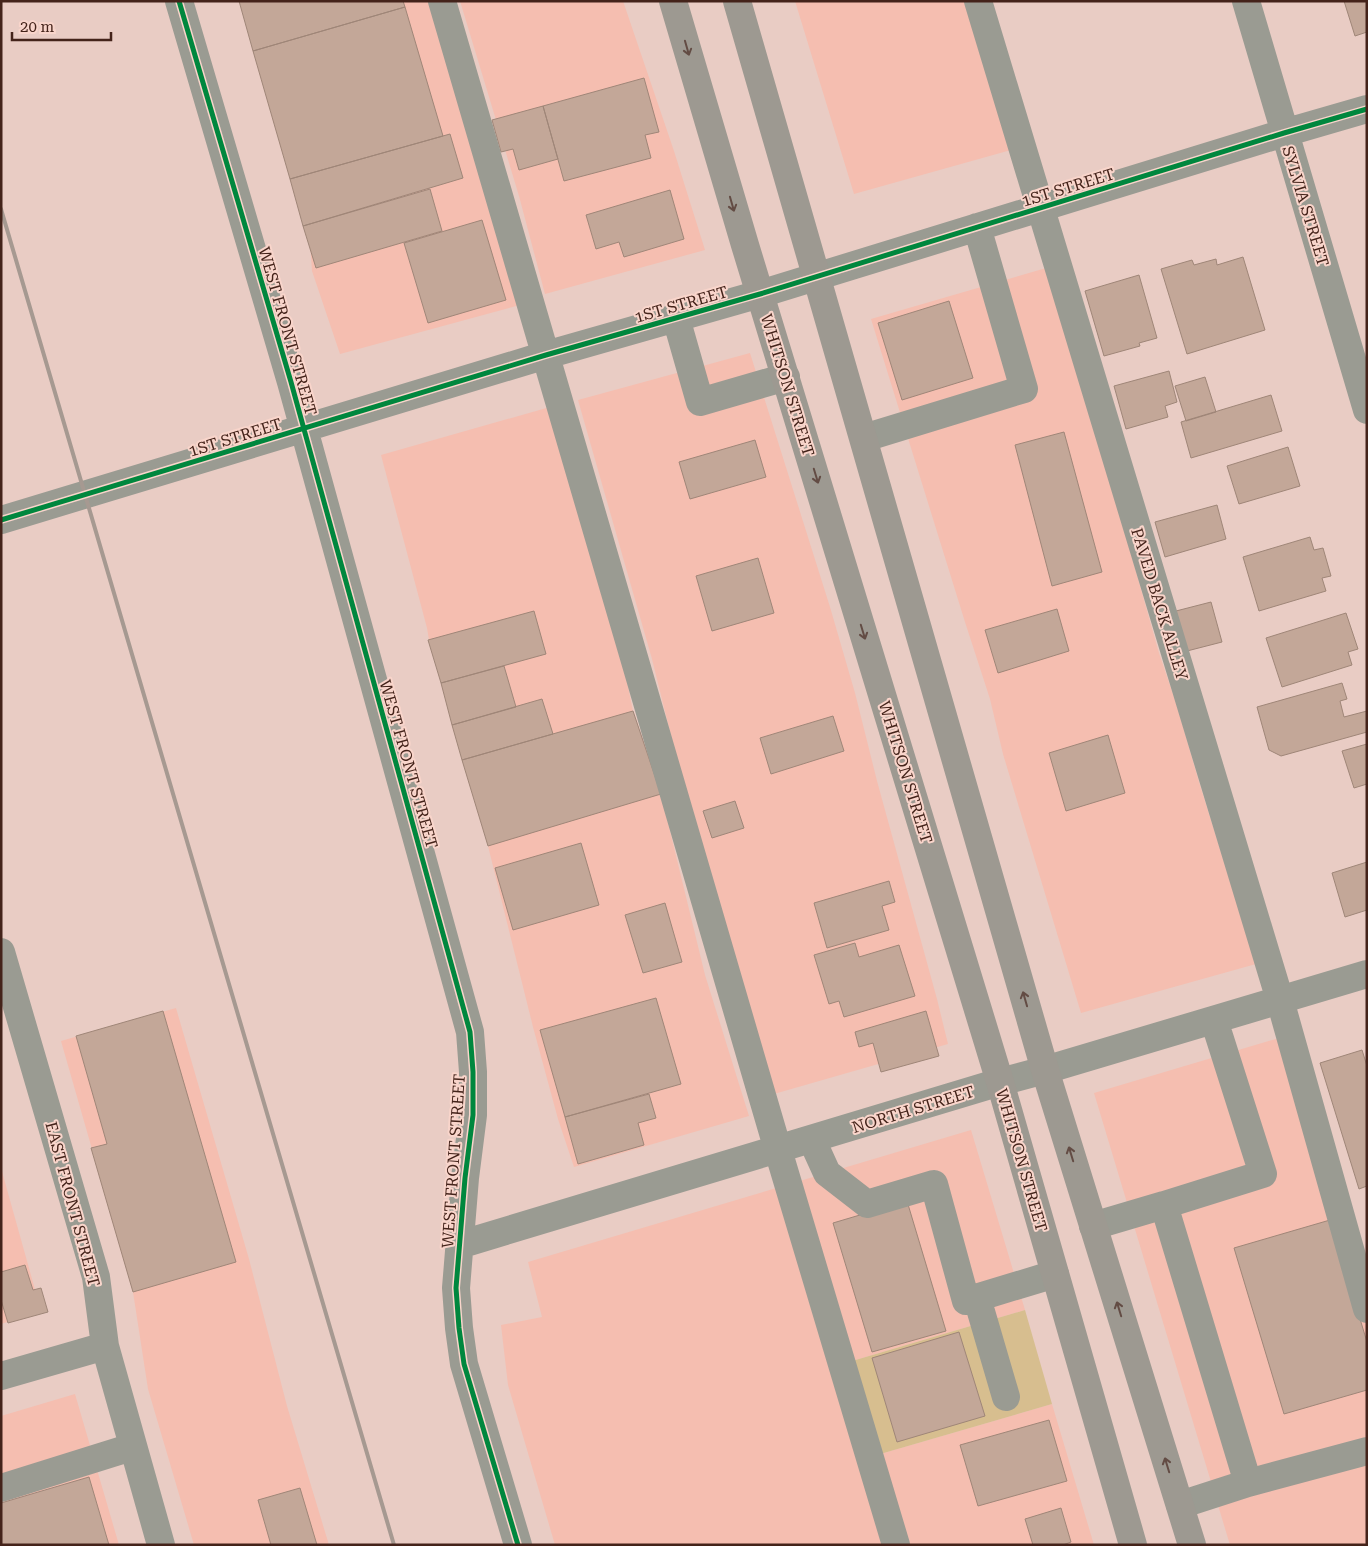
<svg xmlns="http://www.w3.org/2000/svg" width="1368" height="1546" font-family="'Roboto Serif',serif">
<rect width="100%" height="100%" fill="#e9ccc4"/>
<path fill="#f5beb0" d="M 245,1 L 430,1 L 520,305 L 340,354 L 312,271 L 308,211 Z
M 460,1 L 623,1 L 674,151 L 705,250 L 545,294 L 519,196 Z
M 795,1 L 967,1 L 1011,150 L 854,194 Z
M 1046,268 L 1092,416 L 1159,653 L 1177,706 L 1199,782 L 1256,964 L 1081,1013 L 1003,754 L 990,699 L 965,622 L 871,319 Z
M 750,353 L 830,607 L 855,693 L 877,781 L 937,999 L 948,1044 L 767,1096 L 674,748 L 652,659 L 578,400 Z
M 550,407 L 624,667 L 633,711 L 661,794 L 705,975 L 749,1116 L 574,1167 L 558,1119 L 533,1027 L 488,846 L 429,640 L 427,628 L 381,455 Z
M 176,1008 L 249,1259 L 287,1406 L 329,1545 L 194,1545 L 148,1389 L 133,1292 L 61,1041 Z
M 1289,1035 L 1367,1309 L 1367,1545 L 1230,1545 L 1094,1093 Z
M 971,1130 L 1025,1310 L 842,1364 L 870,1457 L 1052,1404 L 1094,1545 L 555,1545 L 508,1385 L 501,1325 L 542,1317 L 528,1262 Z
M 1,1168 L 41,1311 L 1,1324 Z
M 75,1394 L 119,1545 L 1,1545 L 1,1416 Z"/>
<path fill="#d7be8f" d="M 1025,1310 L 1052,1404 L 870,1457 L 842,1364 Z"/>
<path fill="#c3a798" stroke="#9f8678" d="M 239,1 L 403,1 L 405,7 L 253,51 Z
M 1344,1 L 1367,1 L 1367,32 L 1355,36 Z
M 405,7 L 443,136 L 290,179 L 253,51 Z
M 644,78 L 659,132 L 645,135 L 651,158 L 564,181 L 543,106 Z
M 543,106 L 558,159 L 519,170 L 513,149 L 501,152 L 492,120 Z
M 450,134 L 463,178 L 303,226 L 290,179 Z
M 430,189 L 442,231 L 316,268 L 303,226 Z
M 670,190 L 684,239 L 624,257 L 619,242 L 596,249 L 586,215 Z
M 482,220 L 506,300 L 428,323 L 404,243 Z
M 1243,257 L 1265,330 L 1187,354 L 1161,269 L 1192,260 L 1194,265 L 1216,259 L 1217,265 Z
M 1139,275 L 1157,338 L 1139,343 L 1140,346 L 1104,356 L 1085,291 Z
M 949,301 L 973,378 L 902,400 L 878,323 Z
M 1169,371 L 1177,402 L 1165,406 L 1168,417 L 1126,429 L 1114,386 Z
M 1205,377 L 1216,412 L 1186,421 L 1175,386 Z
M 1271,395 L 1282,431 L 1191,458 L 1181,422 Z
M 1064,432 L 1102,572 L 1052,586 L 1015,445 Z
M 755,440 L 766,477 L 690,499 L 679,462 Z
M 1288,447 L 1300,486 L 1239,504 L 1227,466 Z
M 1217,505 L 1226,539 L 1165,557 L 1155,522 Z
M 1310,537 L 1314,550 L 1323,548 L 1331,576 L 1322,578 L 1326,591 L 1259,611 L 1243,557 Z
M 758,558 L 774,613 L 712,631 L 696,576 Z
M 1211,602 L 1222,642 L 1187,651 L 1176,611 Z
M 1057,609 L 1069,651 L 998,673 L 985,630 Z
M 534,611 L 546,654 L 441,683 L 428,640 Z
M 1346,613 L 1358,649 L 1348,652 L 1352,665 L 1282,687 L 1266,638 Z
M 504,666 L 516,707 L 452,725 L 441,683 Z
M 1342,683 L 1347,699 L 1340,701 L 1344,717 L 1367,711 L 1367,732 L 1281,756 L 1269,750 L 1257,707 Z
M 542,699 L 553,734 L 462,760 L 452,725 Z
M 633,711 L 661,794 L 488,846 L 462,760 Z
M 833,716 L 844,751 L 771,774 L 760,738 Z
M 1108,735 L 1125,793 L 1066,811 L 1049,753 Z
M 1367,744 L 1367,784 L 1354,788 L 1342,751 Z
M 735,801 L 744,828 L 712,838 L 703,811 Z
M 581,843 L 599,905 L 513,930 L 495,868 Z
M 1367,862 L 1367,910 L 1345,917 L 1332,873 Z
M 889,881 L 895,902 L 882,906 L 889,930 L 827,948 L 814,903 Z
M 665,903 L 682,962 L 643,973 L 625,915 Z
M 855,943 L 859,957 L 899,945 L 915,996 L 844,1017 L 839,1001 L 829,1004 L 814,955 Z
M 656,998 L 681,1084 L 565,1117 L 540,1030 Z
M 163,1011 L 236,1262 L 133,1292 L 91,1148 L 107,1144 L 76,1036 Z
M 926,1011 L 939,1056 L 881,1072 L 873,1043 L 859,1047 L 855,1032 Z
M 1362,1050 L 1367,1066 L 1367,1186 L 1359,1189 L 1320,1063 Z
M 649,1094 L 656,1118 L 638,1123 L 644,1145 L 578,1164 L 565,1117 Z
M 907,1201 L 946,1331 L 872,1352 L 833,1223 Z
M 1330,1220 L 1367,1342 L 1367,1390 L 1284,1414 L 1234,1248 Z
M 25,1265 L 33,1290 L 41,1288 L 48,1312 L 8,1323 L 1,1300 L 1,1272 Z
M 959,1332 L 985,1416 L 897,1442 L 872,1358 Z
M 1049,1420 L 1067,1481 L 978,1506 L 960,1445 Z
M 89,1477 L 109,1545 L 1,1545 L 1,1503 Z
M 300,1488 L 317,1545 L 271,1545 L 258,1500 Z
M 1061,1508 L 1071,1542 L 1063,1545 L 1033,1545 L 1025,1519 Z"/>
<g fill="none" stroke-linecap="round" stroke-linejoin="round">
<path stroke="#9a9b92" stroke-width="28" d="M 179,1 L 291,382 L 470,1032 L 473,1072 L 473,1115 L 465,1178 L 456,1288 L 459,1328 L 464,1364 L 518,1545
M 442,1 L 778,1150 L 896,1545
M 978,1 L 1280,1000 L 1367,1309
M 1246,1 L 1367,410
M 676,318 L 700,402 L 786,377
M 864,438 L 1024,389 L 977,227
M 1,520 L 546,355 L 760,294 L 1284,133 L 1367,109
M 1,952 L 96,1277 L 105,1346 L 161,1545
M 812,1140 L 827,1173 L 867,1204 L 934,1184 L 966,1301 L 1055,1274
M 1164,1205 L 1263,1174 L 1214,1020
M 1093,1226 L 1164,1205 L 1248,1483 L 1180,1505
M 459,1245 L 1000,1082 L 1045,1070 L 1367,974
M 977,1298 L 1006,1397
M 1,1376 L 105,1346
M 1248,1483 L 1367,1451
M 1,1488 L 132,1447"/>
<path stroke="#9d9991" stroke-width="28" d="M 673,1 L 745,245 L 1000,1082 L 1133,1545
M 737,1 L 1045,1070 L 1192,1545"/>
<path stroke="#a69991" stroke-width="4" d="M 1,209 L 394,1545"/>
<g stroke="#f9d5cb" stroke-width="8">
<path id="cycleway" d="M 179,1 L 291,382 L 470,1032 L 473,1072 L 473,1115 L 465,1178 L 456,1288 L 459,1328 L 464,1364 L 518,1545
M 1,520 L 546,355 L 760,294 L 1284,133 L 1367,109"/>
</g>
<use href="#cycleway" stroke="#00873e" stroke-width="5"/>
</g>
<defs><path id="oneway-shaft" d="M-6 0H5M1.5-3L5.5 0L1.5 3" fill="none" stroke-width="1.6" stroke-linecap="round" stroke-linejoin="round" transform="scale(1.25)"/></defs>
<g stroke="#634c44">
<use href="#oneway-shaft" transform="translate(687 48) rotate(74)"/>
<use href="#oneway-shaft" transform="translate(732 204) rotate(74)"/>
<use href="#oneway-shaft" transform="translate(816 476) rotate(73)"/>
<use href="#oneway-shaft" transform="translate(863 632) rotate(73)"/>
<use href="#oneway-shaft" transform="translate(1025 999) rotate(-106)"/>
<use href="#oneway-shaft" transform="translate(1071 1154) rotate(-107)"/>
<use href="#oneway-shaft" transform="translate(1119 1309) rotate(-107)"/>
<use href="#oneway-shaft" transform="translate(1167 1465) rotate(-107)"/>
</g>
<g text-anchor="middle" stroke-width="4" stroke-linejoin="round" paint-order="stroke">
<g font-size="16" fill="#44231a" stroke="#f9d5cb">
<text transform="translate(1068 187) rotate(-17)" y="6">1ST STREET</text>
<text transform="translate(1306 206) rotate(73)" y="6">SYLVIA STREET</text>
<text transform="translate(681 304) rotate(-16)" y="6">1ST STREET</text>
<text transform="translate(288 331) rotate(74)" y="6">WEST FRONT STREET</text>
<text transform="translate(788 385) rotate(73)" y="6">WHITSON STREET</text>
<text transform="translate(235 437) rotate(-17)" y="6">1ST STREET</text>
<text transform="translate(1160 604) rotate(73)" y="6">PAVED BACK ALLEY</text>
<text transform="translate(409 764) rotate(74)" y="6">WEST FRONT STREET</text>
<text transform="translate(906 772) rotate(73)" y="6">WHITSON STREET</text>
<text transform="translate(913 1109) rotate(-17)" y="6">NORTH STREET</text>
<text transform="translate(1022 1160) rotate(74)" y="6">WHITSON STREET</text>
<text transform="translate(453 1161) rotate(-86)" y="6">WEST FRONT STREET</text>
<text transform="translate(73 1204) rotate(75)" y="6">EAST FRONT STREET</text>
</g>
</g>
<rect width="1368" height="1546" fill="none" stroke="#44231a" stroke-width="5"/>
<path d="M12 32v8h99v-8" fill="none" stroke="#44231a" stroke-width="2.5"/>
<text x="20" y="32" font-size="15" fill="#44231a" stroke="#f9d5cb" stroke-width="4" paint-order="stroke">20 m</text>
</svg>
